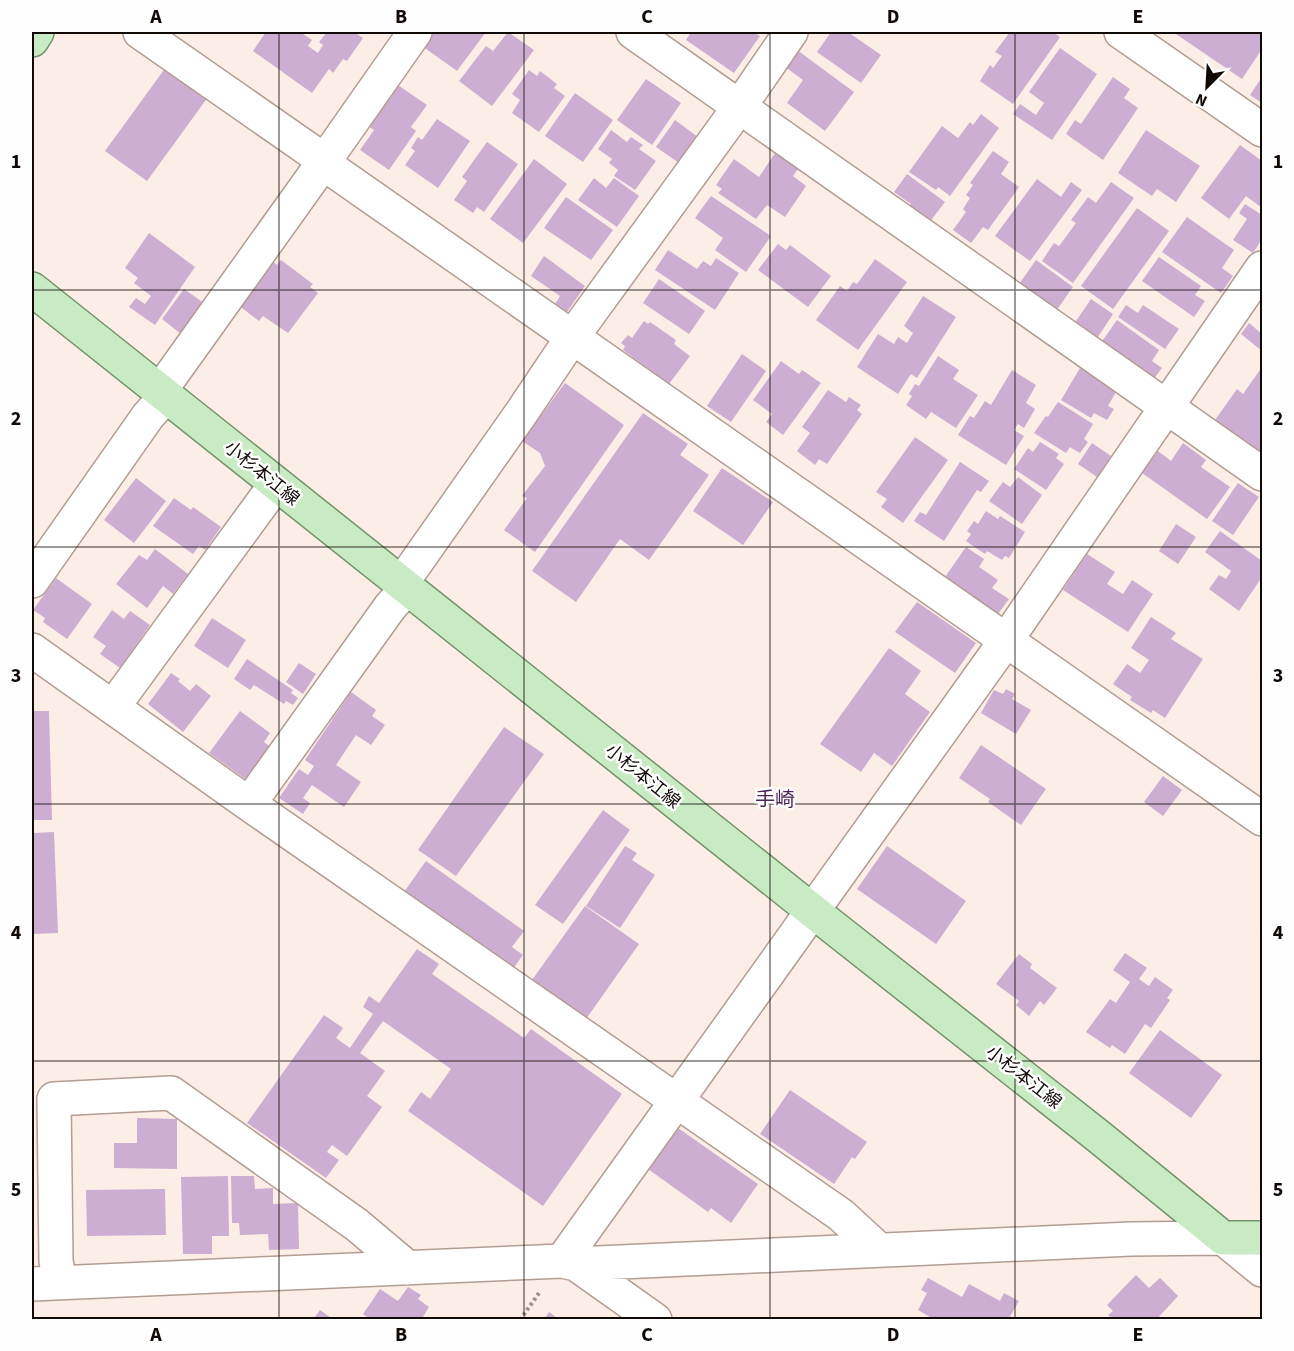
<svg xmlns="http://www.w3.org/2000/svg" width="1294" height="1351" font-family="'Source Sans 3','Noto Sans JP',sans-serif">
<rect width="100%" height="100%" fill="#fcede7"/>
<path fill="#ceadd2" d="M 266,32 L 288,32 L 291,33 L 292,32 L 300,32 L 312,40 L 308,46 L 318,53 L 323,45 L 319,42 L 327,32 L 354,32 L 363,38 L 347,61 L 343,59 L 333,73 L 329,69 L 312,93 L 253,51 Z
M 433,32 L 486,32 L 457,71 L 422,46 Z
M 508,32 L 534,50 L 492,106 L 459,81 L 486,46 L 493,51 Z
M 691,32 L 753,32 L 760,36 L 734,73 L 686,40 Z
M 831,32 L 848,32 L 881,55 L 861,83 L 817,52 Z
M 1010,32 L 1053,32 L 1060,37 L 1013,104 L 980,81 L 990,65 L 993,68 L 1002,56 L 995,52 Z
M 1173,32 L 1262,32 L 1262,49 L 1242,79 Z
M 1060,48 L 1097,74 L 1052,140 L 1013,114 L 1020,104 L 1036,115 L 1044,103 L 1029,92 Z
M 797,50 L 854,92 L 825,131 L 787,103 L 803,80 L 784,66 Z
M 166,67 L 208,97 L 147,181 L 105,151 Z
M 529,70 L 537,76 L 540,71 L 557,84 L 554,88 L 565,96 L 539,132 L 512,113 L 520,100 L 512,94 Z
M 1113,77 L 1130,89 L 1124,98 L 1138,108 L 1103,160 L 1066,134 L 1075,120 L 1081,124 Z
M 1262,77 L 1262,103 L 1250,95 Z
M 646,79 L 681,103 L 652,145 L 617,120 Z
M 392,81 L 427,105 L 411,127 L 416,131 L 389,170 L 360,150 L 374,130 L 364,123 Z
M 575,93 L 613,120 L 583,162 L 545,136 Z
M 981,114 L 999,128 L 950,196 L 938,187 L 936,190 L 909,172 L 942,126 L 958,138 L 970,122 L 973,125 Z
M 437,119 L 470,141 L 438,188 L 405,165 L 415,151 L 411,148 L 418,137 L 422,140 Z
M 675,120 L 698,137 L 679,163 L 656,147 Z
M 611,130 L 627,142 L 631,137 L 643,145 L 639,149 L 656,161 L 635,190 L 614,176 L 618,170 L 609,163 L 612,159 L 598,149 Z
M 1146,130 L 1200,166 L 1176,202 L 1157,189 L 1152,196 L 1118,173 Z
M 487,142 L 518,164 L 484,212 L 477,207 L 473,213 L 454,200 L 467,181 L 462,177 Z
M 1240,145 L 1262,161 L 1262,208 L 1246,196 L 1229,219 L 1201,198 Z
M 993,151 L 1009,162 L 1001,174 L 1019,187 L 988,230 L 983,227 L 971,243 L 953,230 L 966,212 L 963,209 L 970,198 L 966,195 L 973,185 L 970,183 Z
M 775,153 L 798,169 L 793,176 L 806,186 L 785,217 L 767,205 L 756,219 L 718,193 L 722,189 L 716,185 L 734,159 L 759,177 Z
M 534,159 L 567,184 L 523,243 L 490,219 Z
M 907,174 L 945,202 L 929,223 L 908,207 L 911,204 L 894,192 Z
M 594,178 L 606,188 L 614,178 L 639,196 L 617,227 L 578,200 Z
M 1037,179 L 1061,197 L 1071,182 L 1082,190 L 1030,261 L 995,236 Z
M 1111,182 L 1134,198 L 1073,283 L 1042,261 L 1054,243 L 1059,246 L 1076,223 L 1071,220 L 1088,197 L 1096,203 Z
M 711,196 L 771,236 L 746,272 L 715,250 L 723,238 L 695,218 Z
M 566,197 L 613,230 L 591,260 L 544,228 Z
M 1245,204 L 1262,215 L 1262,239 L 1253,253 L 1233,240 L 1247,219 L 1239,213 Z
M 1137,208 L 1169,231 L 1113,309 L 1081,286 Z
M 1187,217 L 1234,250 L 1222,268 L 1233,276 L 1221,293 L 1162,252 Z
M 149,233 L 195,267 L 155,325 L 129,307 L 136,298 L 145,304 L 151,296 L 134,283 L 138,278 L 125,268 Z
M 778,244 L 786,250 L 790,245 L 831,276 L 808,307 L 758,270 Z
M 668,250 L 697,269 L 703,261 L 711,266 L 716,258 L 739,273 L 715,310 L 655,270 Z
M 544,256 L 585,286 L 567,312 L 555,304 L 560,296 L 531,276 Z
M 1159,257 L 1201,286 L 1195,295 L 1205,301 L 1194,317 L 1142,281 Z
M 875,259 L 907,282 L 858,350 L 816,320 L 840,286 L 847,291 L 853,282 L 857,284 Z
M 271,260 L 277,265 L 281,260 L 313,284 L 310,287 L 318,293 L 288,333 L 263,316 L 259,321 L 238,305 Z
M 1036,260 L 1073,287 L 1054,314 L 1017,287 Z
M 659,279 L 705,311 L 689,334 L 643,303 Z
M 184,289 L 208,306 L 185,337 L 162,319 Z
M 923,296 L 956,317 L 917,378 L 911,374 L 898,394 L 857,367 L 878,334 L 894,344 L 898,337 L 907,343 L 913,333 L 904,326 Z
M 1091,299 L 1113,314 L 1096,340 L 1074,324 Z
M 1126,305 L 1138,313 L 1143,305 L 1179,329 L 1165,349 L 1118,317 Z
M 1117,320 L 1159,350 L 1152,361 L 1162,368 L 1152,381 L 1100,344 Z
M 644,321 L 648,324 L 650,322 L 676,340 L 674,344 L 690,356 L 669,384 L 623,350 L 625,346 L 621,343 L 628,335 L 632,338 Z
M 1249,323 L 1262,334 L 1262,351 L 1241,334 Z
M 742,354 L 766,371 L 731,422 L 707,406 Z
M 938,356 L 959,370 L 953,379 L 978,395 L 956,428 L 931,412 L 926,419 L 906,405 L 912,396 L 909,394 L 915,384 L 919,386 Z
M 781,361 L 799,374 L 802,370 L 821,383 L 783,435 L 766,422 L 772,414 L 753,400 Z
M 1262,367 L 1262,454 L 1215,420 L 1237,389 L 1243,394 Z
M 1080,368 L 1117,390 L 1108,406 L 1114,409 L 1107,420 L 1094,413 L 1091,418 L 1061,400 Z
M 1012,370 L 1036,385 L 1026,403 L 1035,409 L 1024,428 L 1018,424 L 1014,430 L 1024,436 L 1006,465 L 958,435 L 970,416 L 974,418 L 985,401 L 991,405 Z
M 565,383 L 624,425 L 535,552 L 504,530 L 527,498 L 522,496 L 545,466 L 540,453 L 522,441 Z
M 828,390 L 846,402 L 849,397 L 861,405 L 857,410 L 862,414 L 827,464 L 819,459 L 815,465 L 797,451 L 810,433 L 802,427 Z
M 1058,402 L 1093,424 L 1084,439 L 1088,442 L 1080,453 L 1070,447 L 1066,453 L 1034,433 L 1046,416 L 1048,417 Z
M 643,413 L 688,444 L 680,455 L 709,475 L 649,560 L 620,539 L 576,602 L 532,571 Z
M 915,437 L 948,460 L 903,523 L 881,507 L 887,499 L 876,492 Z
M 1040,442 L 1059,454 L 1056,458 L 1064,464 L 1046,490 L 1014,469 L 1028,448 L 1033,452 Z
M 1092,443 L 1111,456 L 1097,477 L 1078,464 Z
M 1183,443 L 1206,460 L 1201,467 L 1230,487 L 1207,519 L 1142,473 L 1158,451 L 1171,461 Z
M 960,462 L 989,481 L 981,492 L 977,490 L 944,541 L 914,521 L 920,512 L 926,515 Z
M 722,468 L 773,502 L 743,545 L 693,511 Z
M 1018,477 L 1042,495 L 1022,524 L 989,501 L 1003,482 L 1010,487 Z
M 136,478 L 166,501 L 134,543 L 104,520 Z
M 1238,483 L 1259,497 L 1233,535 L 1212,521 Z
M 174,498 L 191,510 L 193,507 L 221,527 L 205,550 L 199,546 L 193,554 L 153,526 Z
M 986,511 L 998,519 L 1000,516 L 1025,532 L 1009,558 L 1005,556 L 1002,560 L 987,551 L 985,554 L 966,541 L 971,534 L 967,531 L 974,521 L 978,524 Z
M 1176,524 L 1196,537 L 1178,564 L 1159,551 Z
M 1220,531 L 1262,561 L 1262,577 L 1239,611 L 1209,589 L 1219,575 L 1226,579 L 1231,571 L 1205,552 Z
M 966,547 L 984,559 L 979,567 L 998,580 L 992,588 L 1009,599 L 998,614 L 945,577 Z
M 155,549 L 188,574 L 173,594 L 163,586 L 147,608 L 116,584 L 139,555 L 147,560 Z
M 1087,554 L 1115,572 L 1107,584 L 1123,594 L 1132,580 L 1153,594 L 1128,632 L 1063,590 Z
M 56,578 L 92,604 L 67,639 L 43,622 L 45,618 L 33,610 Z
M 917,602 L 976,643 L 955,673 L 895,632 Z
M 112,610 L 124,619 L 130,611 L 150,625 L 120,668 L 100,654 L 106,646 L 93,637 Z
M 1151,617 L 1176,633 L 1171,639 L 1203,659 L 1165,718 L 1153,710 L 1151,713 L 1130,700 L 1132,697 L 1113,684 L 1127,664 L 1140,673 L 1149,660 L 1131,648 Z
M 212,618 L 246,640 L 228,668 L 194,646 Z
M 889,648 L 921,671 L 905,694 L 930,712 L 892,766 L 874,753 L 861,772 L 820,744 Z
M 247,659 L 293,690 L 291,693 L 298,698 L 293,705 L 286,701 L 284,704 L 254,685 L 250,690 L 234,679 Z
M 299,663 L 316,674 L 303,694 L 286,682 Z
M 171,673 L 180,679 L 178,681 L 190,691 L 196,684 L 211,696 L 183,732 L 148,704 Z
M 1006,689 L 1015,694 L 1012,699 L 1031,710 L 1016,734 L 981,713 L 994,690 L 1003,694 Z
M 351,692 L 376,710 L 372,716 L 385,725 L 371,745 L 356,735 L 336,765 L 361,782 L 344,807 L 312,785 L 303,798 L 310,803 L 303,814 L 279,798 L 299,769 L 308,775 L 314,766 L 305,760 Z
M 32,711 L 49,711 L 52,820 L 32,820 Z
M 240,711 L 270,733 L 264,742 L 275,750 L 251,783 L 209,753 Z
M 504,727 L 544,754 L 456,876 L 418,850 Z
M 981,745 L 1046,789 L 1021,825 L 988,802 L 990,799 L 959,778 Z
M 1163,776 L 1182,790 L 1163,816 L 1144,802 Z
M 603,810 L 630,830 L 563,924 L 535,905 Z
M 54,832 L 58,933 L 32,934 L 32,833 Z
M 625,846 L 637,853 L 632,860 L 655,875 L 620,928 L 586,906 Z
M 887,846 L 966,901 L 936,944 L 857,889 Z
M 426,861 L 524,931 L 512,947 L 523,955 L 513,969 L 404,892 Z
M 585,906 L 639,944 L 586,1019 L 532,980 Z
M 417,949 L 439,964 L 432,974 L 524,1038 L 531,1029 L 622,1094 L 543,1206 L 408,1111 L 421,1092 L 430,1099 L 451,1069 L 383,1021 L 360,1053 L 385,1071 L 367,1096 L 382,1107 L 347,1156 L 332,1145 L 327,1152 L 339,1160 L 326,1178 L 247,1123 L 324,1015 L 343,1028 L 336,1038 L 350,1048 L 373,1014 L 363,1007 L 369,996 L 379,1003 Z
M 1125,953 L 1147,968 L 1139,979 L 1149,986 L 1155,977 L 1173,990 L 1167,998 L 1170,1000 L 1151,1028 L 1145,1024 L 1125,1054 L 1112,1045 L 1110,1048 L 1086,1032 L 1110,999 L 1116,1003 L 1130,982 L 1113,970 Z
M 1019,954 L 1032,964 L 1030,968 L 1057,988 L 1044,1005 L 1040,1001 L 1029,1016 L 1016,1005 L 1019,1001 L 996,984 Z
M 1160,1030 L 1222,1075 L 1191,1118 L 1129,1073 Z
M 790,1090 L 867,1142 L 855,1159 L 852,1157 L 834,1184 L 760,1134 Z
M 137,1118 L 177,1119 L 177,1169 L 114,1168 L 114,1143 L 137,1143 Z
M 678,1128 L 758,1184 L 731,1223 L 711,1208 L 708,1212 L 648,1169 Z
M 32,1139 L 34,1139 L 34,1175 L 32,1175 Z
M 228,1176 L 229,1236 L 212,1236 L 212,1254 L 183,1254 L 181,1177 Z
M 231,1176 L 254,1176 L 255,1189 L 273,1188 L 273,1204 L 298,1203 L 299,1249 L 269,1250 L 268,1234 L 240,1235 L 239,1223 L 232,1223 Z
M 165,1189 L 166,1235 L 87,1236 L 86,1190 Z
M 1136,1275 L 1149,1288 L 1160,1278 L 1178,1296 L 1156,1320 L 1113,1320 L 1108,1315 L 1113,1311 L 1107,1305 Z
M 928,1278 L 962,1297 L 969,1284 L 1000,1301 L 1004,1293 L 1019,1301 L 1008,1320 L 935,1320 L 918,1310 L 927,1293 L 921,1290 Z
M 408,1287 L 421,1295 L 418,1299 L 429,1307 L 421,1320 L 371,1320 L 363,1314 L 380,1289 L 398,1301 Z
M 320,1310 L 334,1320 L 313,1320 Z
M 549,1312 L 560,1320 L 544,1320 Z"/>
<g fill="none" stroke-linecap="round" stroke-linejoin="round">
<g stroke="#b39c92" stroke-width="36">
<path id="minor" d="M 140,32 L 325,161
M 415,32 L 323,163 L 1262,819
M 633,32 L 1262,474
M 1121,32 L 1262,130
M 160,391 L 323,163
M 32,581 L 148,416 L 166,396
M 401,584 L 522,412 L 573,336 L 740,106 L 791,32
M 32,650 L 249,804 L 841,1215 L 879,1250
M 113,707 L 276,484
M 249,804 L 390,607 L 407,588
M 562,1261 L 1007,639 L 1262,268
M 576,1264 L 655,1320
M 60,1282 L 56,1261 L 54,1099 L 171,1093 L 357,1225 L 408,1268
M 32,1284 L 562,1261 L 576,1264 L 1131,1239 L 1223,1238 L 1262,1270"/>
</g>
<g stroke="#719367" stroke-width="36">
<path id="major" d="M 32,40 L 37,32
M 32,289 L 814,912 L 1098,1136 L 1223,1238 L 1262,1238"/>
</g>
<path stroke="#9d918c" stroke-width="4" stroke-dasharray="3 3" stroke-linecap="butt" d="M 520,1320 L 539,1293"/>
<use href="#minor" stroke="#fff" stroke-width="33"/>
<use href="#major" stroke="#c8ebc3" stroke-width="33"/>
</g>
<path fill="none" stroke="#110906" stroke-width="1.5" stroke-opacity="0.55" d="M 279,32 L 279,1320M 524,32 L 524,1320M 770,32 L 770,1320M 1015,32 L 1015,1320M 32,290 L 1262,290M 32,547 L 1262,547M 32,804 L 1262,804M 32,1061 L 1262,1061"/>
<g text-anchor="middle" stroke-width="5" stroke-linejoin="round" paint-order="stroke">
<g font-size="18" fill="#110906" stroke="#fefefe">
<text transform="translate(262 473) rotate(39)" y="6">小杉本江線</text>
<text transform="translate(643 776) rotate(39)" y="6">小杉本江線</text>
<text transform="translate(1024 1077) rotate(38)" y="6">小杉本江線</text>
</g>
<g font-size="20" fill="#4c2358" stroke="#fefefe">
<text x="775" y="806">手崎</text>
</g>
</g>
<rect width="1294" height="1351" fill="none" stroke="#fefefe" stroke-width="66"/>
<g transform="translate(1207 87) rotate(204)" stroke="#fefefe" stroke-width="4.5" paint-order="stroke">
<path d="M0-4.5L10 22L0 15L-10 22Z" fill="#110906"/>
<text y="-9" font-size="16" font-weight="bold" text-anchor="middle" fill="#110906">N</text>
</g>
<rect x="33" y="33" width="1228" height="1285" fill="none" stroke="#110906" stroke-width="2"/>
<g font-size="20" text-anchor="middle" font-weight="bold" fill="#110906">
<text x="156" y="23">A</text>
<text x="401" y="23">B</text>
<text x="647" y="23">C</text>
<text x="893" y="23">D</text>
<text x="1138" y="23">E</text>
<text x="16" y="168">1</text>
<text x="1278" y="168">1</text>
<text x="16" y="425">2</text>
<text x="1278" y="425">2</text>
<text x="16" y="682">3</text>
<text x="1278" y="682">3</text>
<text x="16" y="939">4</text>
<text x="1278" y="939">4</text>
<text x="16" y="1196">5</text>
<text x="1278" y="1196">5</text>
<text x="156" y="1341">A</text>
<text x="401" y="1341">B</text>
<text x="647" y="1341">C</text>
<text x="893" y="1341">D</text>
<text x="1138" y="1341">E</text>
</g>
</svg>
